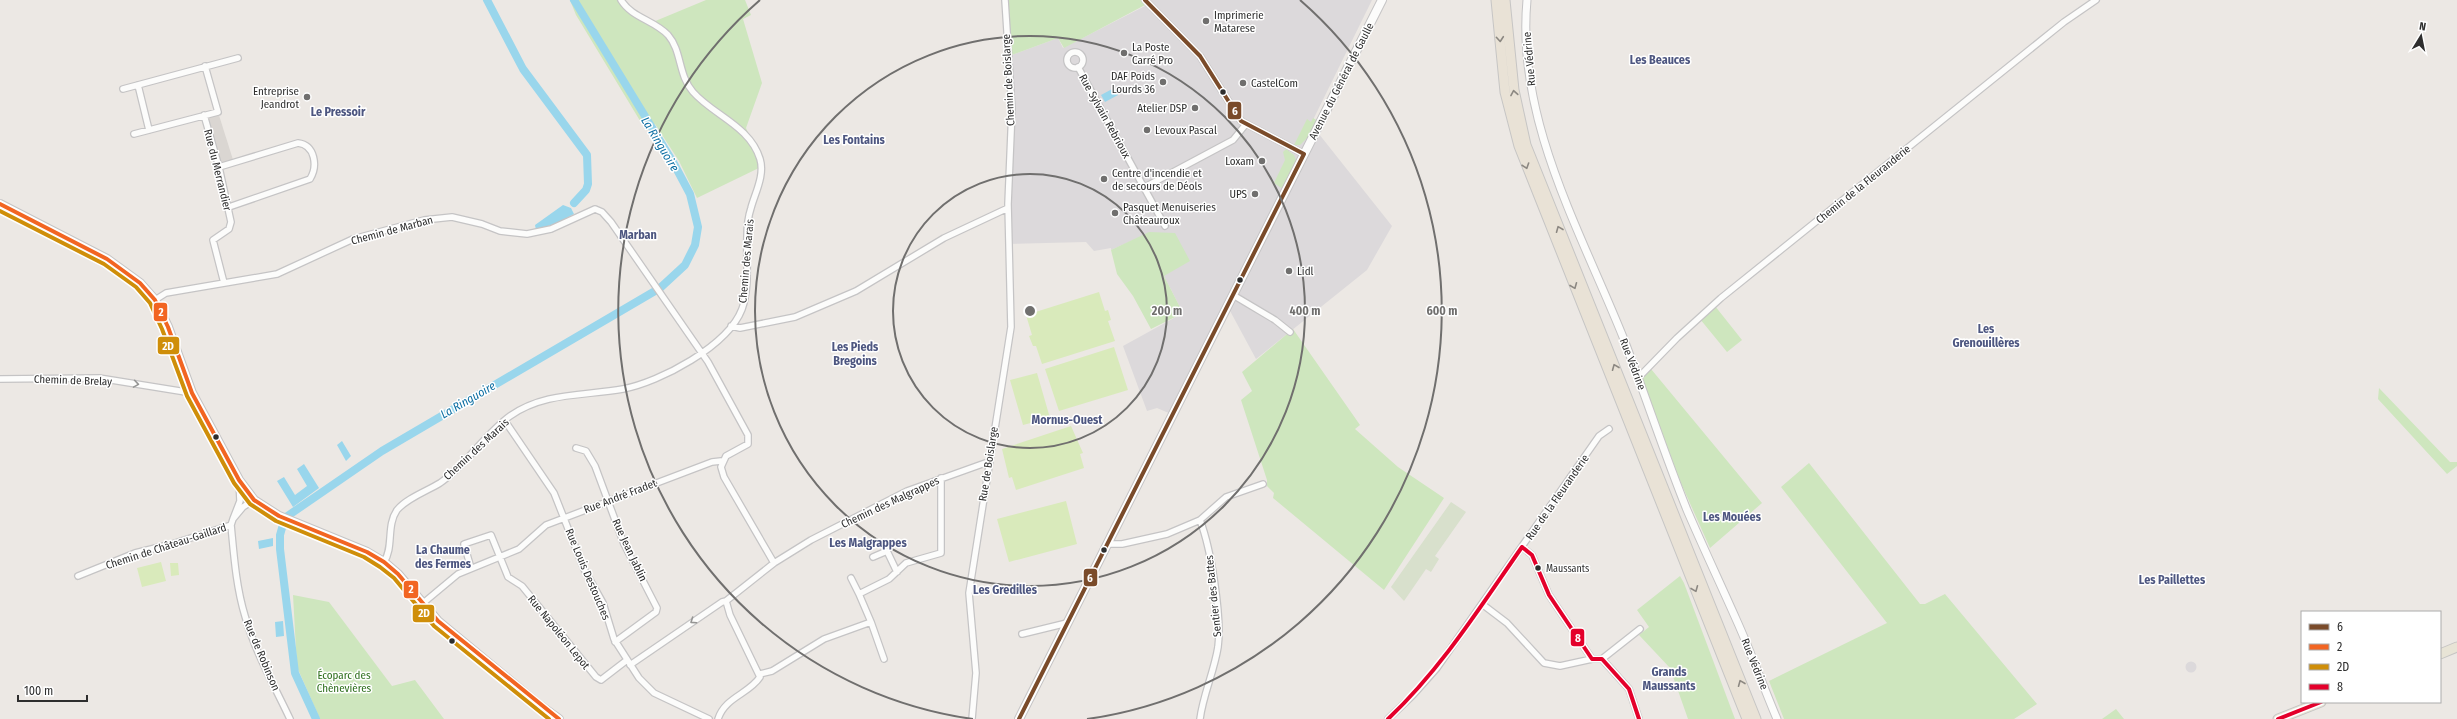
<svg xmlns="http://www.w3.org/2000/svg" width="2457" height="719" font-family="'Fira Sans Condensed',sans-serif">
<rect width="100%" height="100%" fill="#ece8e4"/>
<path fill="#dcd9db" d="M 1141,0 L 1372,0 L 1311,124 L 1392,226 L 1367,270 L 1256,359 L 1229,309 L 1171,414 L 1157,408 L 1147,411 L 1123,346 L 1183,313 L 1164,276 L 1149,233 L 1111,250 L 1111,248 L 1094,251 L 1086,242 L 1007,244 L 1009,56 L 1058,38 L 1063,48 L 1145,6 Z
M2185.5 667a5.5 5.5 0 1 1 11 0a5.5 5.5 0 1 1-11 0Z"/>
<path fill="#cee6be" d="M 570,0 L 625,0 L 626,4 L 653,22 L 706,0 L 745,0 L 751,15 L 743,19 L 762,83 L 746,128 L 763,166 L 697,198 L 679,161 L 655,124 L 645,129 L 576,15 Z
M 1009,0 L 1141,0 L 1145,5 L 1064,48 L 1058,38 L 1009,56 Z
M 1313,118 L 1318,121 L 1309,136 L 1300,145 L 1294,145 L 1307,119 L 1311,122 Z
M 1286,149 L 1294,155 L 1296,160 L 1283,189 L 1274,183 L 1285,160 L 1283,152 Z
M 1149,232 L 1175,233 L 1190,261 L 1164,276 L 1183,313 L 1151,329 L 1133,296 L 1117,274 L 1111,250 Z
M 1715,306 L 1742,340 L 1727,352 L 1700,319 Z
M 1293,329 L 1360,425 L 1355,429 L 1398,467 L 1444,498 L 1384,590 L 1273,498 L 1274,493 L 1267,486 L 1267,480 L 1241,400 L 1252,391 L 1242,372 Z
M 1651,369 L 1762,503 L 1710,548 L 1680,481 L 1642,379 Z
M 2379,388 L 2450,462 L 2457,462 L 2457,466 L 2447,474 L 2378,399 Z
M 1809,463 L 1920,604 L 1925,604 L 1945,594 L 2037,704 L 2014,719 L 1784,719 L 1769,681 L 1887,623 L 1781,487 Z
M 1680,576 L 1684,583 L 1735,719 L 1688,719 L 1670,668 L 1639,635 L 1649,627 L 1637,610 Z
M 293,595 L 329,602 L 392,686 L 415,680 L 444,719 L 320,719 L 297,667 Z
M 2116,709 L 2124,719 L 2102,719 Z"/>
<path fill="#d8e0cc" d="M 1451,502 L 1466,512 L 1435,556 L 1439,559 L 1431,572 L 1426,569 L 1404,601 L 1391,587 Z"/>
<path fill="#d9eabb" d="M 1099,292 L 1105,311 L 1108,310 L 1111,320 L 1108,321 L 1115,341 L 1042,364 L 1036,346 L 1033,346 L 1029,336 L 1032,335 L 1026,315 Z
M 1114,347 L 1128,390 L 1059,411 L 1045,369 Z
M 1037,373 L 1050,418 L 1023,425 L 1010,380 Z
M 1071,426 L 1083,453 L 1080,454 L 1084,468 L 1016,490 L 1012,477 L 1009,478 L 1002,449 Z
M 1066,501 L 1077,544 L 1009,562 L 997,519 Z
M 161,562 L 166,581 L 142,587 L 137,568 Z
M 170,563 L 178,563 L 179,575 L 171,576 Z"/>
<path fill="#dad6d2" d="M 218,112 L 234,163 L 219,167 L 204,115 Z"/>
<path fill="#99d6ec" d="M 1114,88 L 1118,95 L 1105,102 L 1101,95 Z
M 563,205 L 571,208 L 574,214 L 557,223 L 536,230 L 535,225 Z
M 342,441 L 351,456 L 346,461 L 337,445 Z
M 304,464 L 319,488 L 293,507 L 277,481 L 284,477 L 295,495 L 307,486 L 297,469 Z
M 273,538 L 273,546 L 259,549 L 258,541 Z
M 283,621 L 284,636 L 276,637 L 275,622 Z"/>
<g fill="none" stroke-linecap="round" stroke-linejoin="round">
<path stroke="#99d6ec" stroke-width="8" d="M 487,0 L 523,69 L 587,155 L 588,184 L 586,190 L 574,203
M 574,0 L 673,162 L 690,194 L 698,227 L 695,245 L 685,265 L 659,289
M 286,517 L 382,451 L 655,291
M 284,521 L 280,535 L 280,549 L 295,673 L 316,719"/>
<g stroke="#c5c4c5" stroke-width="8">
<path id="minor" d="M 1145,0 L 1200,56 L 1241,121 L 1304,154
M1067 60a8 8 0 1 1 16 0a8 8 0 1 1-16 0Z
M 1078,67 L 1165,226
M 138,85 L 149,130
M 123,89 L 238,58
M 204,115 L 219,167 L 231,222 L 229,229 L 213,240 L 224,283
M 134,134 L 218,112 L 205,66
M 219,167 L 298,143 C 315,145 318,166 310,179 L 229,207
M 1145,187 L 1233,140 L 1246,124
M 1233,295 L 1275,320 L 1290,332
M 155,300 L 166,293 L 277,274 L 353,239 L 424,220 L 452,217 L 482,224 L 500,231 L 527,234 L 551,229 L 595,209 L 602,212 L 611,222 L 708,362 L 748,435 L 748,444 L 726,456 L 721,467 L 724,477 L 774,563 L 726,601 L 730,615 L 760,677 C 749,694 725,697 718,719
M 731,326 L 740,328 L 795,317 L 856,291 L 944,238 L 1008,208
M 1638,378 L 1677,338 L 1721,298 L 2064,22 L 2096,0
M 0,379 L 99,378 L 192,393
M 505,421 L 554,493 L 584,569 L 603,603 L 614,639 L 639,678 L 654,693 L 709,719
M 576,448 L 586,451 L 595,466 L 624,544 L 657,608 L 656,612 L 615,642
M 239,480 L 240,501 L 233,519 L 243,507 L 254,500
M 233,519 L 231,525 C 234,556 236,586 245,616 C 255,652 274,685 290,719
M 1200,520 C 1211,549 1222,616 1218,647 C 1214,672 1203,695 1200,719
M 1107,544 L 1122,544 L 1167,534 L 1200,520 L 1226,497 L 1263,484
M 1522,547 L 1532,555 L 1549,595 L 1592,659 L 1602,659 L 1629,689 L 1639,719
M 873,557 L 887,551 L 897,572
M 384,562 C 394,547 386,526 397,510 C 407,498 427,491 440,483 C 466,465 484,435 510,416 C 544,392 584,396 623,389 C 660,382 728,346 742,309 C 750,287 746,260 747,237 C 747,228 748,217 751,208 C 755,193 765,175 760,159 C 750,126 713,115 693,92 C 678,75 682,51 668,35 C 654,20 632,18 621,0
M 774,563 L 811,540 L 907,491 L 988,462
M 471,568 L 464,544 L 491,535 L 508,577 L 522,586 L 596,677 L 601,680 L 627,660
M 78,576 L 135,553 L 172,544 L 231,525
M 851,578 L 859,594
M 422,604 L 458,574 L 519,549 L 546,525 L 712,462 L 721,461
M 1482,604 L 1507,623 L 1544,663 L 1560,666 L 1592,659
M 871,622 L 884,659
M 1022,634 L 1067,623
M 1602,659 L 1640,629
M 630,665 L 722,602 L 726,601
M 760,674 L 772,671 L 824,639 L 871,622 L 859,594 L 889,579 L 906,563 L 941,553 L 941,478
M 972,719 L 976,673 L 969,593 L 1011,327 L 1008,204 L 1012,109 L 1005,0
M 1388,719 L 1413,695 L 1437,668 L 1599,436 L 1609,429"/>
</g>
<g stroke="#c5c4c5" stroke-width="9">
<path id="tertiary" d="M 1527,0 C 1516,119 1580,230 1623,337 C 1645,394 1664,453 1687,510 C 1703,547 1720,583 1736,619 C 1751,652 1763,686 1777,719"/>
</g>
<g stroke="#c5c4c5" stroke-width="10">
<path id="secondary" d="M 0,204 L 107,259 L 140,283 L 155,300 L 168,327 L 192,393 L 239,480 L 254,500 L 279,516 L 367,552 L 384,562 L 398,574 L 438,621 L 538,704 L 559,719
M 1019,719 L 1382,0"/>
</g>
<g stroke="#c6c5c4" stroke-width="11">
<path id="primary" d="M 2440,654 L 2457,647
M 2278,719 L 2321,702"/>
</g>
<g stroke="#c6c5c4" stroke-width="11">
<path id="trunk" d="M 1496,0 L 1505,92 L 1519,146 L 1747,719
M 1505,0 L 1514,90 L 1526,145 L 1756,719"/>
</g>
<use href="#minor" stroke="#fcfcfb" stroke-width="5.5"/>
<use href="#tertiary" stroke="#fcfcfb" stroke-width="7"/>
<use href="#secondary" stroke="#fcfcfb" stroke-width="8"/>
<use href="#primary" stroke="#e8e4d6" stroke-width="9"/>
<use href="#trunk" stroke="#e9e2d6" stroke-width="9"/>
<g stroke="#fff" stroke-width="7">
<path id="bus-1" d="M 1145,0 L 1200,56 L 1241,121 L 1304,154
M 1019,719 L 1304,154"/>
</g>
<g stroke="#fff" stroke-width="7">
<path id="bus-2" d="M 0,204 L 107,259 L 140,283 L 155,300 L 168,327 L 192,393 L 239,480 L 254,500 L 279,516 L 367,552 L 384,562 L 398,574 L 438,621 L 559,719"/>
</g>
<g stroke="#fff" stroke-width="7">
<path id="bus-3" d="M 0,211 L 104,264 L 136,287 L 150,303 L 162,329 L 187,396 L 234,483 L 250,504 L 276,521 L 364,557 L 380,567 L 394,578 L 434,626 L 549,719"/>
</g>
<g stroke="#fff" stroke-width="7">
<path id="bus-4" d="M 1522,547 L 1532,555 L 1549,595 L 1592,659 L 1602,659 L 1629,689 L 1639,719
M 1388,719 C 1442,668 1480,607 1522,547
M 2278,719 L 2321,702"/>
</g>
<use href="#bus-1" stroke="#7a4b2a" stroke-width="4"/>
<use href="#bus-2" stroke="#f26522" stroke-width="4"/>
<use href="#bus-3" stroke="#cf8e09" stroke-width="4"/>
<use href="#bus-4" stroke="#e4002b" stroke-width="4"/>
</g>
<defs><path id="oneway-chevron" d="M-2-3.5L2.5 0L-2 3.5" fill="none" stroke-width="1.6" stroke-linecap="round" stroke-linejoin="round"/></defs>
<g stroke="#8c8882">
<use href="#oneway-chevron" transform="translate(1500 39) rotate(85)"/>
<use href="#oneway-chevron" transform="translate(1514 93) rotate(-100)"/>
<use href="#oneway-chevron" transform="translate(1526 166) rotate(71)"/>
<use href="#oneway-chevron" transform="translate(1559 229) rotate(-112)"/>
<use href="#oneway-chevron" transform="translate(1574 286) rotate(68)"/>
<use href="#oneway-chevron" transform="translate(1615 367) rotate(-112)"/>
<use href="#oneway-chevron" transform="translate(1695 589) rotate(68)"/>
<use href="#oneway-chevron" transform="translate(1741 683) rotate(-112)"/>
</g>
<g stroke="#959594">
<use href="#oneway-chevron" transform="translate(136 384) rotate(9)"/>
<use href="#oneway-chevron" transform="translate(693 621) rotate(146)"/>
</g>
<g fill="none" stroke="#706f6e" stroke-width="2">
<circle cx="1030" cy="311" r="137"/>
<circle cx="1030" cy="311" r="275"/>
<path d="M973 719A412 412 0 0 1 760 0M1300 0A412 412 0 0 1 1087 719"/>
</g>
<g fill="#706f6e" stroke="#fff" stroke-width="1.5">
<circle cx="1206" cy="21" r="4"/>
<circle cx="1124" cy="53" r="4"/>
<circle cx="1163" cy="82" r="4"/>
<circle cx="1243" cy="83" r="4"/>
<circle cx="307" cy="97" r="4"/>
<circle cx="1195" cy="108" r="4"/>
<circle cx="1147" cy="130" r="4"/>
<circle cx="1262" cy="161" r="4"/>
<circle cx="1104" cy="179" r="4"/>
<circle cx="1255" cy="194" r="4"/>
<circle cx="1115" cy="213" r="4"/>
<circle cx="1289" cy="271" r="4"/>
</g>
<g fill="#2e2e2e" stroke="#fff" stroke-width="1.5">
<circle cx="1223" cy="92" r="3.5"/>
<circle cx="1240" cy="280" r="3.5"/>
<circle cx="216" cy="437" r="3.5"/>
<circle cx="1104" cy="550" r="3.5"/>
<circle cx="1538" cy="568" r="3.5"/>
<circle cx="452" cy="641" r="3.5"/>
</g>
<g text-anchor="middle" stroke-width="3" stroke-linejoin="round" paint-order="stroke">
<g font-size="10" fill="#2e2e2e" stroke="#fff" text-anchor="start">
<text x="1546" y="572">Maussants</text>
</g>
<g font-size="11" fill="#2e2e2e" stroke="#fff" text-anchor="start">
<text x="1214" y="19">Imprimerie<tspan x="1214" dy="13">Matarese</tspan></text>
<text x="1132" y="51">La Poste<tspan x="1132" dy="13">Carré Pro</tspan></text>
<text x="1155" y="80" text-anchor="end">DAF Poids<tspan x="1155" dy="13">Lourds 36</tspan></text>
<text x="1251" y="87">CastelCom</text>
<text x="299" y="95" text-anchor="end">Entreprise<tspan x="299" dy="13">Jeandrot</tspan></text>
<text x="1187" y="112" text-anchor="end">Atelier DSP</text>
<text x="1155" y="134">Levoux Pascal</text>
<text x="1254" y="165" text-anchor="end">Loxam</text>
<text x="1112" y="177">Centre d'incendie et<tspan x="1112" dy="13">de secours de Déols</tspan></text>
<text x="1247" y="198" text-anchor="end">UPS</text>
<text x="1123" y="211">Pasquet Menuiseries<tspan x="1123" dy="13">Châteauroux</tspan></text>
<text x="1297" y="275">Lidl</text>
</g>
<g font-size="11" fill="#2e2e2e" stroke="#fff">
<text transform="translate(1529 59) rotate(-95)" y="4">Rue Védrine</text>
<text transform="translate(1008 80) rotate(-93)" y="4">Chemin de Boislarge</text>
<text transform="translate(1341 81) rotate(-63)" y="4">Avenue du Général de Gaulle</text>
<text transform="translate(1105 116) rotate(61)" y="4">Rue Sylvain Rebrioux</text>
<text transform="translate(218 170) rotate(76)" y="4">Rue du Merrandier</text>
<text transform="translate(1863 184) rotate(-39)" y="4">Chemin de la Fleuranderie</text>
<text transform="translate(392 230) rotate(-15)" y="4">Chemin de Marban</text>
<text transform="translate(746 261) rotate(-85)" y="4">Chemin des Marais</text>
<text transform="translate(1633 364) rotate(69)" y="4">Rue Védrine</text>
<text transform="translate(73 380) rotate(2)" y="4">Chemin de Brelay</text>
<text transform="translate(476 449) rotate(-43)" y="4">Chemin des Marais</text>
<text transform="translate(988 464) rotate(-81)" y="4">Rue de Boislarge</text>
<text transform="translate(620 496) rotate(-21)" y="4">Rue André Fradet</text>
<text transform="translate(1557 497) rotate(-55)" y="4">Rue de la Fleuranderie</text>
<text transform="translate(890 502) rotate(-25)" y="4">Chemin des Malgrappes</text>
<text transform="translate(166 546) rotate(-18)" y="4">Chemin de Château-Gaillard</text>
<text transform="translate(630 550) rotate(65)" y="4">Rue Jean Jablin</text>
<text transform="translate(588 574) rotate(67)" y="4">Rue Louis Destouches</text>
<text transform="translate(1213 596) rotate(-96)" y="4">Sentier des Battes</text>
<text transform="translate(559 632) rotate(51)" y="4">Rue Napoléon Lepot</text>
<text transform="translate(262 655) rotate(67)" y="4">Rue de Robinson</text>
<text transform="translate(1755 664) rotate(68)" y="4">Rue Védrine</text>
</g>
<g font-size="11" fill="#2c6e1b" stroke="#fff">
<text x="344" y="679">Écoparc des<tspan x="344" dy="13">Chènevières</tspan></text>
</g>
<g font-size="12" font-weight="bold" fill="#4d5680" stroke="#fff">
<text x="1660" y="64">Les Beauces</text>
<text x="338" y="116">Le Pressoir</text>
<text x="854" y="144">Les Fontains</text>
<text x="638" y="239">Marban</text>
<text x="1986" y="333">Les<tspan x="1986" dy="14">Grenouillères</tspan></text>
<text x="855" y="351">Les Pieds<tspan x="855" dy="14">Bregoins</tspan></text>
<text x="1067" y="424">Mornus-Ouest</text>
<text x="1732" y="521">Les Mouées</text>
<text x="868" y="547">Les Malgrappes</text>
<text x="443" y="554">La Chaume<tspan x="443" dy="14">des Fermes</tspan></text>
<text x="2172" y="584">Les Paillettes</text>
<text x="1005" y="594">Les Gredilles</text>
<text x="1669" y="676">Grands<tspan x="1669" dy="14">Maussants</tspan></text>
</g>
<g font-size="12" font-style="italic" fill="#0d6fa3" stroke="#fff">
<text transform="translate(660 144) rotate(59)" y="4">La Ringuoire</text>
<text transform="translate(468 400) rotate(-30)" y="4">La Ringuoire</text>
</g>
</g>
<circle cx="1030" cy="311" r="6" fill="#706f6e" stroke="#fff" stroke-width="2"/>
<g font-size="12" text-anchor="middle" font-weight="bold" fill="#706f6e" stroke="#fff" stroke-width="3" stroke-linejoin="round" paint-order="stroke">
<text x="1167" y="315">200 m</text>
<text x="1305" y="315">400 m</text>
<text x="1442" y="315">600 m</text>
</g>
<g stroke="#fff" stroke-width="1.5">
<rect x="1227" y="101" width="15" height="19" rx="4" fill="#7a4b2a"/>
<rect x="153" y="302" width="15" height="20" rx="4" fill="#f26522"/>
<rect x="157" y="336" width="23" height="19" rx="4" fill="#cf8e09"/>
<rect x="1083" y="568" width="15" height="19" rx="4" fill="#7a4b2a"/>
<rect x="403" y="580" width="16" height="19" rx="4" fill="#f26522"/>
<rect x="412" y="604" width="23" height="19" rx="4" fill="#cf8e09"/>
<rect x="1570" y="628" width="15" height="19" rx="4" fill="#e4002b"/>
</g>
<g font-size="11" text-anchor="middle" font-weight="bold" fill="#fff">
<text x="1235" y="115">6</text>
<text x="161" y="316">2</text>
<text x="168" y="350">2D</text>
<text x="1090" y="582">6</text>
<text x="411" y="593">2</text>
<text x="424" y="617">2D</text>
<text x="1578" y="642">8</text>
</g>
<rect x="2301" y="611" width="140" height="92" fill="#ffffff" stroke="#ababab"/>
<rect x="2309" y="624" width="20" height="6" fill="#7a4b2a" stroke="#ababab"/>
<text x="2337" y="631" font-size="12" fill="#2e2e2e">6</text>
<rect x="2309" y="644" width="20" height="6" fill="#f26522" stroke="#ababab"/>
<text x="2337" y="651" font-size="12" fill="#2e2e2e">2</text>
<rect x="2309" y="664" width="20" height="6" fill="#cf8e09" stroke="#ababab"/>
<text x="2337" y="671" font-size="12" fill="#2e2e2e">2D</text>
<rect x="2309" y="684" width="20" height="6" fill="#e4002b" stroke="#ababab"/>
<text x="2337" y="691" font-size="12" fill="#2e2e2e">8</text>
<g transform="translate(2421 36) rotate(10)" stroke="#ffffff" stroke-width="3" paint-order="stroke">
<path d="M0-3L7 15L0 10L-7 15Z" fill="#2e2e2e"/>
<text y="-6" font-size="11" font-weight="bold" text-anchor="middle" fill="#2e2e2e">N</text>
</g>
<path d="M18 695v6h69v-6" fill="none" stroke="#2e2e2e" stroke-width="2"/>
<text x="24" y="695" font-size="12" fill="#2e2e2e" stroke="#ffffff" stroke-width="3" paint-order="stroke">100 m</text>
</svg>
